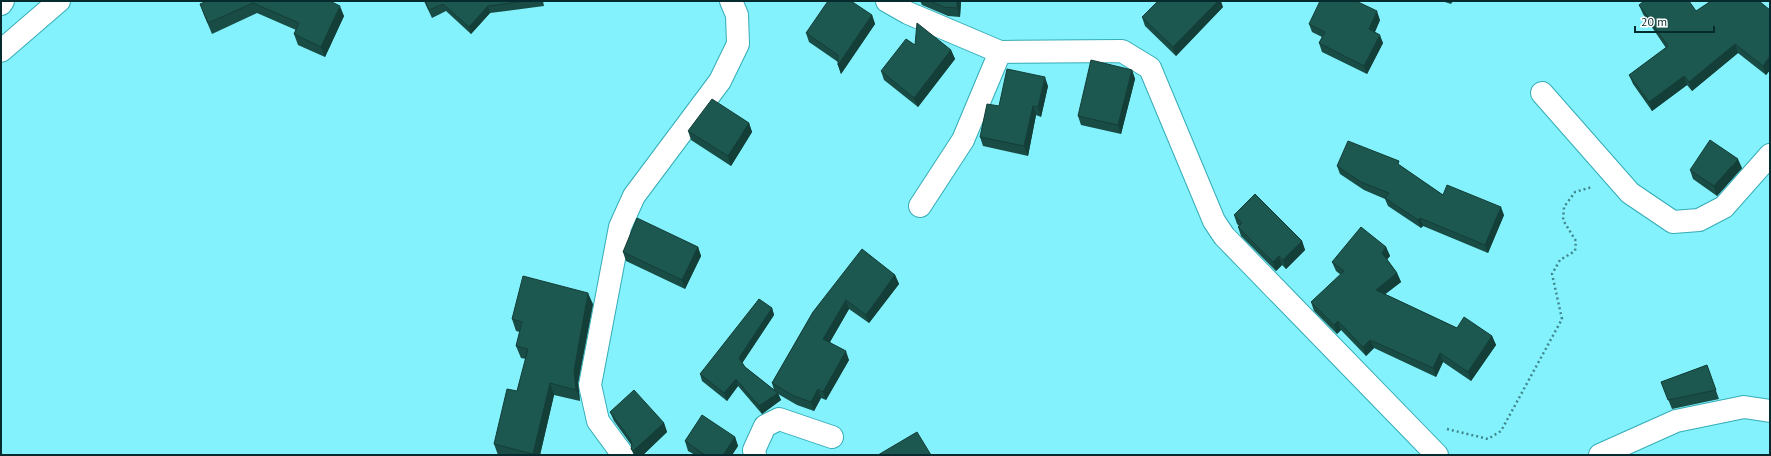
<svg xmlns="http://www.w3.org/2000/svg" width="1771" height="456" font-family="'PT Sans',sans-serif">
<rect width="100%" height="100%" fill="#83f2fc"/>
<g fill="none" stroke-linecap="round" stroke-linejoin="round">
<g stroke="#35acb6" stroke-width="24">
<path id="street" d="M 887,1 L 908,13 L 1000,52 L 1122,51 L 1150,68 L 1214,221 L 1224,236 L 1437,455
M 1,4 L 3,1
M 1,51 L 59,1
M 1542,93 L 1630,193 L 1673,222 L 1699,220 L 1724,207 L 1770,155
M 920,206 L 963,140 L 1000,52
M 623,455 L 598,421 L 590,385 L 620,227 L 634,196 L 720,81 L 738,44 L 737,15 L 731,1
M 755,455 L 754,450 L 765,426 L 779,419 L 832,437
M 1600,455 L 1676,421 L 1744,407 L 1770,411"/>
</g>
<path stroke="#40878d" stroke-width="2.5" stroke-dasharray="2 3" stroke-linecap="butt" d="M 1447,429 L 1488,439 L 1501,431 L 1562,319 L 1552,274 L 1560,260 L 1575,251 L 1576,241 L 1563,220 L 1564,207 L 1575,192 L 1592,187"/>
<use href="#street" stroke="#fff" stroke-width="22"/>
</g>
<path fill="#194c45" d="M 330,1 L 344,16 L 325,57 L 298,45 L 294,34 L 296,30 L 257,13 L 212,34 L 204,15 L 200,4 Z
M 424,1 L 543,1 L 544,6 L 490,13 L 471,34 L 446,11 L 432,18 Z
M 920,1 L 961,1 L 960,17 L 948,16 L 922,5 Z
M 1442,1 L 1453,1 L 1451,4 Z
M 1639,5 L 1696,11 L 1770,10 L 1770,70 L 1766,75 L 1738,53 L 1692,91 L 1687,85 L 1652,111 L 1633,84 L 1629,75 L 1666,48 L 1643,14 Z
M 1223,7 L 1176,56 L 1145,26 L 1142,17 Z
M 872,15 L 875,24 L 841,74 L 838,65 L 838,62 L 809,42 L 806,33 Z
M 1380,20 L 1375,32 L 1383,43 L 1367,74 L 1322,52 L 1319,43 L 1322,37 L 1312,32 L 1309,24 Z
M 951,50 L 955,59 L 918,107 L 884,80 L 881,71 Z
M 1132,70 L 1135,79 L 1121,134 L 1081,125 L 1078,116 Z
M 1048,86 L 1041,117 L 1036,115 L 1028,156 L 983,146 L 980,137 L 999,106 Z
M 749,123 L 752,132 L 731,166 L 691,140 L 688,131 Z
M 1337,166 L 1400,166 L 1443,195 L 1504,215 L 1488,253 L 1423,226 L 1421,228 L 1388,206 L 1385,199 L 1364,190 L 1340,174 Z
M 1742,168 L 1717,196 L 1693,179 L 1690,170 Z
M 1234,215 L 1302,241 L 1305,250 L 1286,269 L 1282,265 L 1276,271 L 1241,236 L 1238,227 L 1239,226 L 1237,224 Z
M 698,247 L 701,256 L 685,289 L 626,261 L 623,252 Z
M 1386,247 L 1390,256 L 1387,259 L 1397,273 L 1401,282 L 1385,294 L 1457,328 L 1492,336 L 1496,345 L 1471,381 L 1443,362 L 1436,377 L 1374,348 L 1366,356 L 1341,330 L 1337,334 L 1314,311 L 1311,302 L 1341,275 L 1336,271 L 1332,262 Z
M 895,275 L 899,284 L 869,323 L 849,309 L 830,342 L 849,360 L 826,400 L 821,398 L 814,411 L 797,405 L 778,394 L 781,400 L 762,414 L 738,386 L 727,401 L 702,381 L 700,374 L 772,308 L 774,315 L 742,363 L 745,367 L 774,390 L 772,383 L 813,312 Z
M 593,304 L 578,383 L 580,401 L 554,395 L 540,455 L 498,455 L 494,444 L 517,391 L 526,359 L 521,358 L 516,346 L 520,332 L 516,331 L 512,319 Z
M 1707,365 L 1719,399 L 1672,409 L 1661,382 Z
M 610,412 L 664,423 L 667,432 L 643,455 L 634,455 L 631,449 L 632,446 L 614,421 Z
M 735,437 L 738,446 L 732,455 L 695,455 L 688,451 L 685,441 Z"/>
<path fill="#143e38" d="M 957,1 L 961,1 L 960,17 L 957,8 Z
M 1218,1 L 1221,1 L 1223,7 L 1176,56 L 1173,47 Z
M 340,6 L 344,16 L 325,57 L 321,47 Z
M 488,6 L 490,13 L 471,34 L 469,27 Z
M 1377,11 L 1380,20 L 1372,38 L 1369,29 Z
M 872,15 L 875,24 L 841,74 L 838,65 Z
M 1380,35 L 1383,43 L 1367,74 L 1364,66 Z
M 1735,44 L 1738,53 L 1692,91 L 1689,82 Z
M 951,50 L 955,59 L 918,107 L 914,98 Z
M 1770,56 L 1770,70 L 1766,75 L 1763,66 Z
M 1132,70 L 1135,79 L 1121,134 L 1118,125 Z
M 1684,76 L 1687,85 L 1652,111 L 1649,102 Z
M 1045,77 L 1048,86 L 1041,117 L 1038,107 Z
M 1033,106 L 1036,115 L 1028,156 L 1024,146 Z
M 749,123 L 752,132 L 731,166 L 728,156 Z
M 1738,159 L 1742,168 L 1717,196 L 1714,186 Z
M 1501,207 L 1504,215 L 1488,253 L 1485,245 Z
M 1420,218 L 1423,226 L 1421,228 L 1418,220 Z
M 1302,241 L 1305,250 L 1286,269 L 1283,260 Z
M 698,247 L 701,256 L 685,289 L 682,280 Z
M 1386,247 L 1390,256 L 1385,262 L 1382,253 Z
M 1279,256 L 1282,265 L 1276,271 L 1273,262 Z
M 1397,273 L 1401,282 L 1379,299 L 1376,290 Z
M 895,275 L 899,284 L 869,323 L 866,315 Z
M 588,293 L 593,304 L 578,383 L 580,401 L 576,390 L 574,371 Z
M 846,300 L 849,309 L 827,347 L 823,339 Z
M 772,308 L 774,315 L 741,365 L 739,358 Z
M 1338,321 L 1341,330 L 1337,334 L 1334,325 Z
M 1492,336 L 1496,345 L 1471,381 L 1468,372 Z
M 1370,340 L 1374,348 L 1366,356 L 1363,347 Z
M 846,351 L 849,360 L 826,400 L 823,392 Z
M 1440,353 L 1443,362 L 1436,377 L 1433,368 Z
M 736,379 L 738,386 L 727,401 L 724,393 Z
M 550,383 L 554,395 L 540,455 L 534,455 L 533,454 Z
M 818,389 L 821,398 L 814,411 L 811,402 Z
M 778,393 L 781,400 L 762,414 L 759,406 Z
M 664,423 L 667,432 L 643,455 L 635,455 L 633,451 Z
M 735,437 L 738,446 L 732,455 L 723,455 Z"/>
<path fill="#1d5850" stroke="#143e38" d="M 207,1 L 330,1 L 340,6 L 321,47 L 294,34 L 299,23 L 253,3 L 208,23 L 200,4 Z
M 425,1 L 525,1 L 488,6 L 469,27 L 443,4 L 429,10 Z
M 828,1 L 851,1 L 872,15 L 838,65 L 838,55 L 806,33 Z
M 930,1 L 957,1 L 957,8 L 944,7 Z
M 1158,1 L 1218,1 L 1173,47 L 1142,17 Z
M 1320,1 L 1356,1 L 1377,11 L 1369,29 L 1380,35 L 1364,66 L 1319,43 L 1325,32 L 1309,24 Z
M 1644,1 L 1689,1 L 1696,11 L 1711,1 L 1759,1 L 1770,10 L 1770,56 L 1763,66 L 1735,44 L 1689,82 L 1684,76 L 1649,102 L 1629,75 L 1668,46 L 1639,5 Z
M 917,23 L 951,50 L 914,98 L 881,71 L 906,39 L 915,45 Z
M 1091,60 L 1132,70 L 1118,125 L 1078,116 Z
M 1007,69 L 1045,77 L 1038,107 L 1033,106 L 1024,146 L 980,137 L 987,104 L 999,106 Z
M 712,99 L 749,123 L 728,156 L 688,131 Z
M 1710,140 L 1738,159 L 1714,186 L 1690,170 Z
M 1348,141 L 1399,161 L 1398,164 L 1443,195 L 1447,185 L 1501,207 L 1485,245 L 1420,218 L 1418,220 L 1385,198 L 1389,193 L 1361,182 L 1337,166 Z
M 1255,194 L 1302,241 L 1283,260 L 1279,256 L 1273,262 L 1238,227 L 1242,223 L 1234,215 Z
M 637,218 L 698,247 L 682,280 L 623,252 Z
M 1361,227 L 1386,247 L 1382,253 L 1397,273 L 1376,290 L 1457,328 L 1464,317 L 1492,336 L 1468,372 L 1440,353 L 1433,368 L 1370,340 L 1363,347 L 1338,321 L 1334,325 L 1311,302 L 1344,271 L 1332,262 Z
M 862,249 L 895,275 L 866,315 L 846,300 L 823,339 L 846,351 L 823,392 L 818,389 L 811,402 L 794,396 L 772,383 L 813,312 Z
M 523,276 L 588,293 L 574,371 L 576,390 L 550,383 L 533,454 L 494,444 L 507,389 L 517,391 L 528,349 L 516,346 L 522,322 L 512,319 Z
M 759,299 L 772,308 L 739,358 L 745,367 L 778,393 L 759,406 L 736,379 L 724,393 L 700,374 Z
M 1707,365 L 1716,390 L 1668,400 L 1661,382 Z
M 634,390 L 664,423 L 633,451 L 631,449 L 632,444 L 630,439 L 610,412 Z
M 702,415 L 735,437 L 723,455 L 705,455 L 685,441 Z
M 917,432 L 931,455 L 878,455 Z"/>
<rect width="1771" height="456" fill="none" stroke="#062b2e" stroke-width="4"/>
<path d="M1635 26v6h79v-6" fill="none" stroke="#062b2e" stroke-width="2"/>
<text x="1641" y="26" font-size="12" fill="#062b2e" stroke="#fefffe" stroke-width="3" paint-order="stroke">20 m</text>
</svg>
